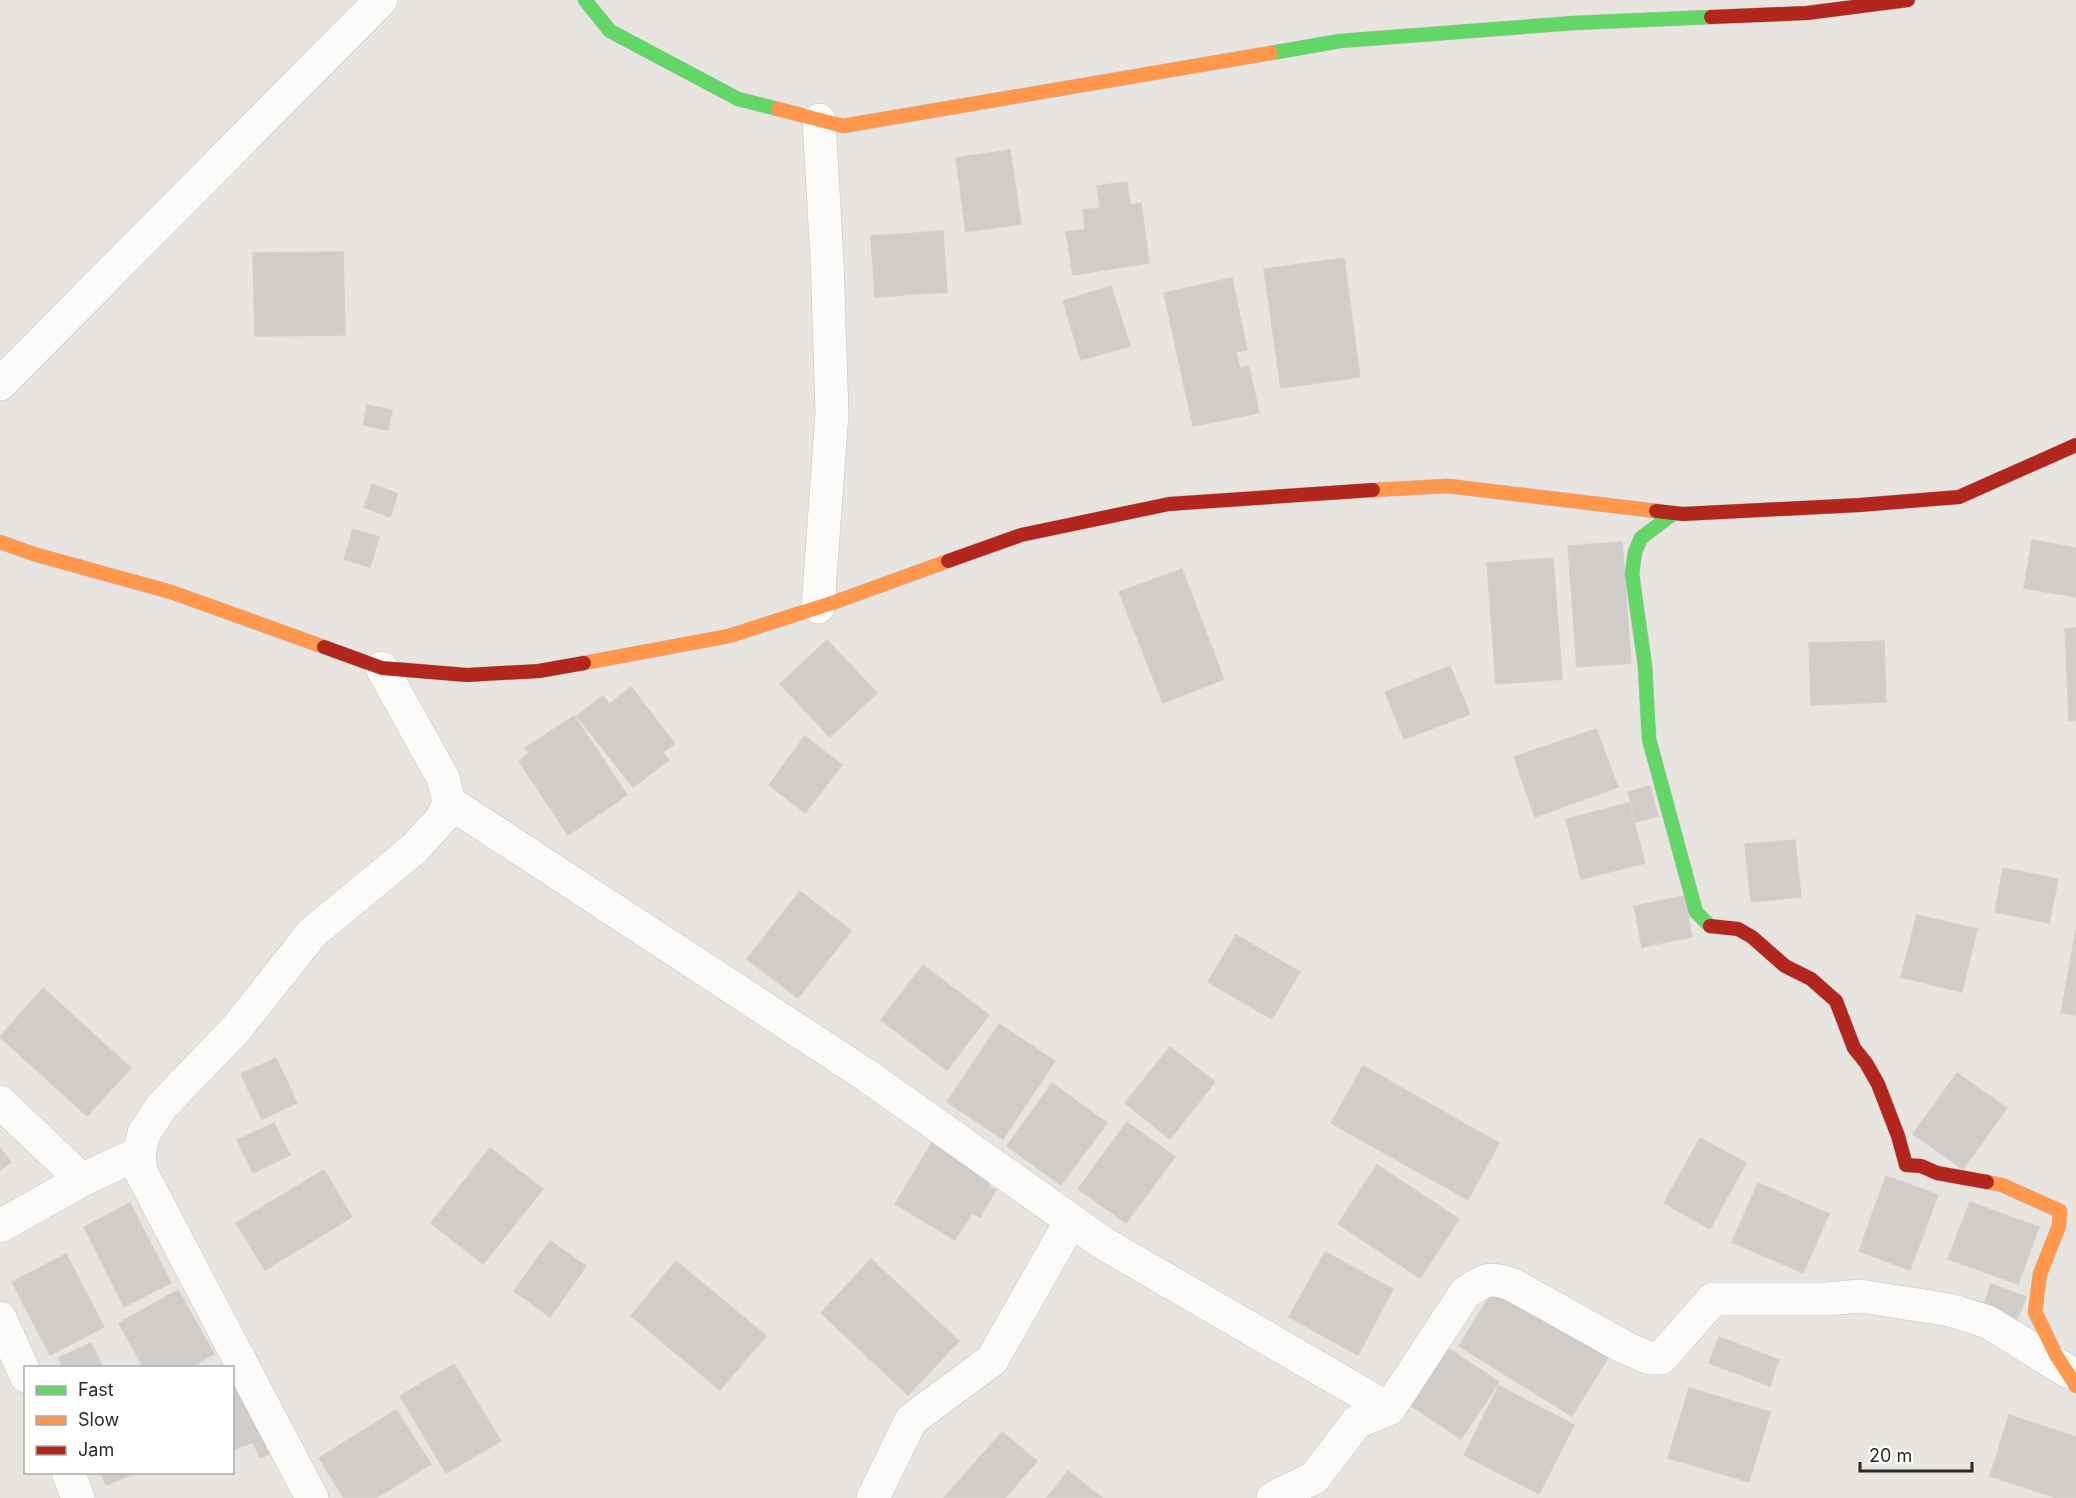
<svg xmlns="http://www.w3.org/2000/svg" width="2076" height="1498" font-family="Inter,sans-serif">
<rect width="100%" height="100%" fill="#e8e4e0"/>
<path fill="#cfccc9" stroke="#d3cfcc" stroke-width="1.5" d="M 1010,150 L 1021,224 L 966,232 L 956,158 Z
M 1127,182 L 1130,205 L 1141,203 L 1149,263 L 1073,275 L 1066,232 L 1085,229 L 1083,210 L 1100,208 L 1097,186 Z
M 943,231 L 947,292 L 875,297 L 871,236 Z
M 343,252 L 345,335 L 255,336 L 253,253 Z
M 1344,258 L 1360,377 L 1281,388 L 1264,269 Z
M 1232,278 L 1247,350 L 1236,352 L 1240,368 L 1249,366 L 1259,413 L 1193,426 L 1164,293 Z
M 1111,286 L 1130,346 L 1081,360 L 1063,301 Z
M 367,405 L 392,410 L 388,430 L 363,425 Z
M 372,484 L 398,494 L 390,517 L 364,507 Z
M 353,529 L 379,537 L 370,567 L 344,559 Z
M 2032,540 L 2076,548 L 2076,597 L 2024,588 Z
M 1622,542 L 1631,663 L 1577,667 L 1568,546 Z
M 1553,558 L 1562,679 L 1496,684 L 1487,563 Z
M 1182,569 L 1224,679 L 1163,703 L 1119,592 Z
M 2076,628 L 2076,720 L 2069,721 L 2065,629 Z
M 827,640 L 877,693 L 830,737 L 780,684 Z
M 1884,641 L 1886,702 L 1811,705 L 1809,643 Z
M 1450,666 L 1470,714 L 1404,739 L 1385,692 Z
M 631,687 L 675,744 L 663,752 L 669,760 L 633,787 L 577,716 L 603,696 L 609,704 Z
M 574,716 L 627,795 L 568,835 L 519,761 L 530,753 L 525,748 Z
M 1596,729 L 1618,787 L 1535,817 L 1514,757 Z
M 805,736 L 842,765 L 805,813 L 769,785 Z
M 1650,786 L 1658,816 L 1636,822 L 1628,792 Z
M 1629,803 L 1645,863 L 1581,879 L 1566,819 Z
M 1795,840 L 1801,897 L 1751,902 L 1745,844 Z
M 2003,868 L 2058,879 L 2049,923 L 1995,912 Z
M 800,891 L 851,931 L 798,998 L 747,959 Z
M 1684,896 L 1692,937 L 1642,947 L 1634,906 Z
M 1917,915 L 1977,929 L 1962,992 L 1901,977 Z
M 2076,930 L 2076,1015 L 2061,1013 Z
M 1236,935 L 1300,972 L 1272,1019 L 1208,982 Z
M 923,965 L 989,1015 L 947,1070 L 881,1020 Z
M 43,988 L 131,1068 L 87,1116 L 0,1037 Z
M 999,1024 L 1055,1061 L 1003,1139 L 947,1102 Z
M 1170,1047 L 1215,1082 L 1170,1139 L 1125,1103 Z
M 276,1058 L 297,1103 L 262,1119 L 241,1074 Z
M 1363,1066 L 1499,1143 L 1468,1200 L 1331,1123 Z
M 1957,1073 L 2007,1108 L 1963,1169 L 1913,1134 Z
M 1052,1083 L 1107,1123 L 1061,1185 L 1007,1146 Z
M 1127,1122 L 1175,1157 L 1126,1223 L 1078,1189 Z
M 274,1123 L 290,1155 L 253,1173 L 237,1140 Z
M 1700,1138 L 1746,1163 L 1710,1229 L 1664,1203 Z
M 933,1141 L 994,1177 L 988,1186 L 996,1190 L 980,1217 L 972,1213 L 955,1240 L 895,1204 Z
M 0,1148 L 11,1162 L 0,1170 Z
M 490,1148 L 543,1189 L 483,1264 L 431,1223 Z
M 1377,1165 L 1459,1219 L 1420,1278 L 1338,1224 Z
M 324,1170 L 352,1217 L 265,1270 L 236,1223 Z
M 1886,1176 L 1938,1195 L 1910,1270 L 1859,1251 Z
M 1758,1183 L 1829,1214 L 1803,1273 L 1732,1242 Z
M 1970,1202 L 2039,1227 L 2018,1284 L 1948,1259 Z
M 130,1203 L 171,1283 L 124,1307 L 84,1227 Z
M 550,1241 L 586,1266 L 550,1317 L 514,1291 Z
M 1325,1252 L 1393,1289 L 1358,1355 L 1289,1317 Z
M 66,1254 L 104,1327 L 50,1355 L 12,1282 Z
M 871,1259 L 959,1341 L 908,1395 L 821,1313 Z
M 676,1261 L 766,1336 L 720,1390 L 631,1316 Z
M 1498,1283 L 1611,1353 L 1572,1416 L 1459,1346 Z
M 1991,1284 L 2026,1297 L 2015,1325 L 1981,1312 Z
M 178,1290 L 214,1354 L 189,1368 L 144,1368 L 119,1323 Z
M 1719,1337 L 1779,1360 L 1770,1386 L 1709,1363 Z
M 91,1343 L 103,1368 L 63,1368 L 59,1358 Z
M 1448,1348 L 1499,1382 L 1461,1439 L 1410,1405 Z
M 454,1364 L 501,1441 L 446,1473 L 400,1396 Z
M 233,1369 L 279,1450 L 260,1458 L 253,1442 L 232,1450 Z
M 1499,1386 L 1574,1425 L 1539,1494 L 1464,1455 Z
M 1689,1388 L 1770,1412 L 1749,1482 L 1668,1458 Z
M 396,1410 L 431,1464 L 376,1498 L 344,1498 L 319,1458 Z
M 2009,1415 L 2076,1437 L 2076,1498 L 2057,1498 L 1990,1476 Z
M 1002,1432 L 1037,1461 L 1005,1498 L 944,1498 Z
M 1068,1471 L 1102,1498 L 1047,1498 Z
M 101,1472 L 138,1472 L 106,1485 Z"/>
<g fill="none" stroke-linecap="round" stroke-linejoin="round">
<g stroke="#c2c1c1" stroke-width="34">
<path id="street" d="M 0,384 L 381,0
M 818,607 L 832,413 L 827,259 L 819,120
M 449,802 L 866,1075 L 1103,1243 L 1389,1409
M 0,1102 L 82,1180
M 0,1226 L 82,1180 L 139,1153
M 0,1318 L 26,1376
M 68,1472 L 78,1498
M 312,1498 L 141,1172 L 139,1153 L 144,1133 L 162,1106 L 236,1029 L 312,933 L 415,848 L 443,817 L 449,802 L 443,778 L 382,668
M 873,1498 L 911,1420 L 992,1360 L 1071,1221
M 1273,1498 L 1314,1478 L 1357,1422 L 1389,1409 L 1465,1293 C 1486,1279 1489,1276 1513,1285 L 1624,1347 L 1649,1358 L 1661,1358 L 1713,1299 L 1828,1299 L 1860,1296 L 1950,1310 L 1988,1322 L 2067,1371"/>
</g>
<g stroke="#c2c1c1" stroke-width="15">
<path id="fast" d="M 585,0 L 610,31 L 738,99 L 778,109
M 1271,53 L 1340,41 L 1574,23 L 1711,17
M 1674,513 L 1641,538 L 1635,552 L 1632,574 L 1645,666 L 1649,739 L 1696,912 L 1710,926"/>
</g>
<g stroke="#c2c1c1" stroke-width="15">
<path id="slow" d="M 778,109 L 843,126 L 1271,53
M 1373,490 L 1448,486 L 1656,511
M 0,542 L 37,555 L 171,592 L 324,647
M 584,663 L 729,636 L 835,602 L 948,561
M 1987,1182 L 2002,1185 L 2060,1211 L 2059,1226 L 2040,1274 L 2035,1312 L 2056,1355 L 2076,1386"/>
</g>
<g stroke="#c2c1c1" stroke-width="15">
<path id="jam" d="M 1711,17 L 1807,13 L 1908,0
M 1656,511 L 1683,514 L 1860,505 L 1959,497 L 2076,445
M 948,561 L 1021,535 L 1169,504 L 1373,490
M 324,647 L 382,668 L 467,675 L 539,671 L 584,663
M 1710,926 L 1738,929 L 1752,937 L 1785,966 L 1811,979 L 1836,1001 L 1854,1048 L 1866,1063 L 1878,1084 L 1898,1136 L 1906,1165 L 1921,1166 L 1937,1173 L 1987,1182"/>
</g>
<use href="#street" stroke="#fcfbfa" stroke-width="33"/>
<use href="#fast" stroke="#63d668" stroke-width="14"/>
<use href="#slow" stroke="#ff974d" stroke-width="14"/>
<use href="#jam" stroke="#b3261e" stroke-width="14"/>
</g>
<rect x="24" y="1366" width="210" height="108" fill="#ffffff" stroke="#aaaaaa" stroke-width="1.5"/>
<rect x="36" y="1386" width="30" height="9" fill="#63d668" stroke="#aaaaaa" stroke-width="1.5"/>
<text x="78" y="1396" font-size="18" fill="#2a2a2a">Fast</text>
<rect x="36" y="1416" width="30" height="9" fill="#ff974d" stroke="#aaaaaa" stroke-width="1.5"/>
<text x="78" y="1426" font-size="18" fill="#2a2a2a">Slow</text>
<rect x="36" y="1446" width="30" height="9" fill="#b3261e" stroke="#aaaaaa" stroke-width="1.5"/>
<text x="78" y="1456" font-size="18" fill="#2a2a2a">Jam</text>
<path d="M1860 1462v9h112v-9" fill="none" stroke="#2a2a2a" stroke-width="3"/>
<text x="1869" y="1462" font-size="18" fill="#2a2a2a" stroke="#ffffff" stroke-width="4.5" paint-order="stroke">20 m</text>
</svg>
